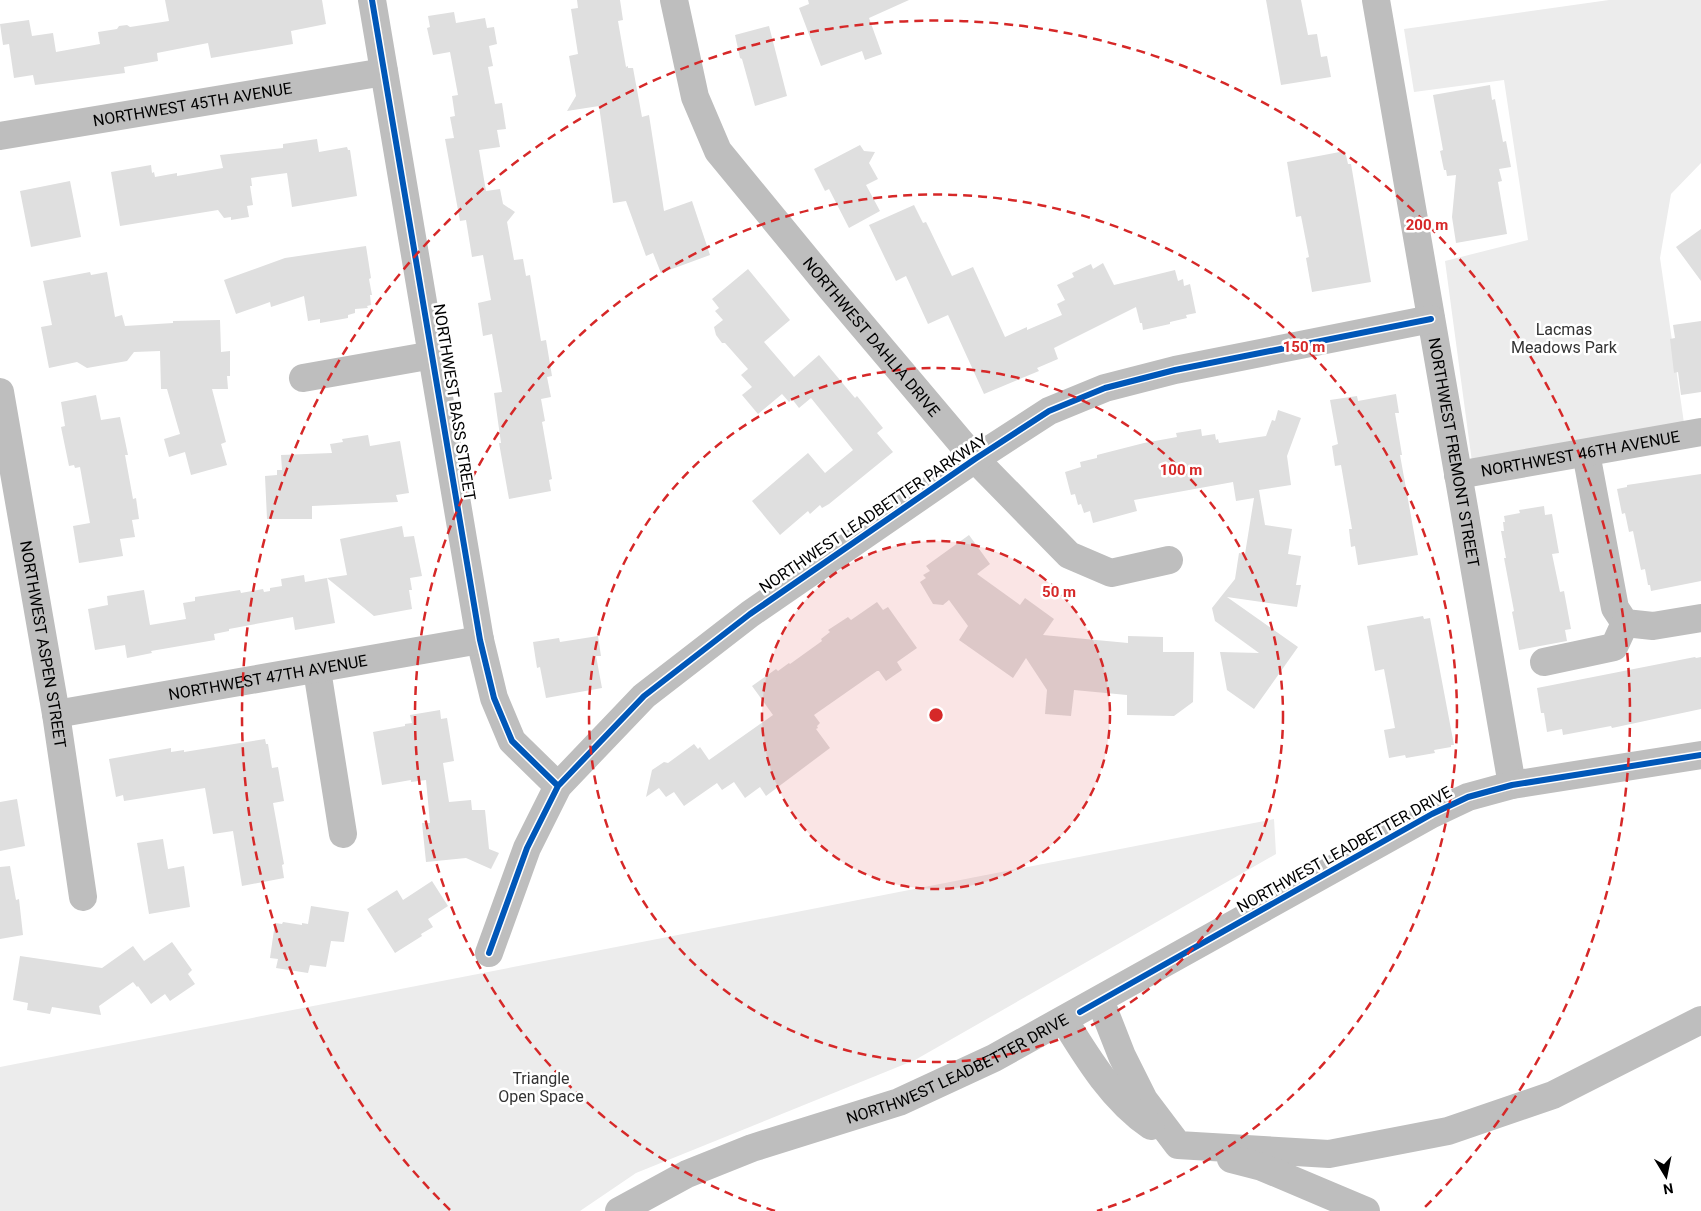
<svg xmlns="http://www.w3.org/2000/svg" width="1701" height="1211" font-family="Roboto,sans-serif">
<rect width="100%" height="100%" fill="#fff"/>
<path fill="#ececec" d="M 1609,0 L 1701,0 L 1701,163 L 1671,194 L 1660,258 L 1684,423 L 1472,462 L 1445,261 L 1528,240 L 1504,80 L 1414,92 L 1404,29 Z
M 1274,819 L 1276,854 L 915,1060 L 636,1173 L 580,1211 L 0,1211 L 0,1067 Z"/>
<path fill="#dfdfdf" d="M 165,0 L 322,0 L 326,24 L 291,31 L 293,44 L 211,58 L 208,43 L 157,53 L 158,61 L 124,67 L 125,73 L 35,85 L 33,75 L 14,78 L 9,44 L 3,45 L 0,24 L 29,20 L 32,36 L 53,33 L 56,52 L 100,44 L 98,32 L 117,29 L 119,26 L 127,25 L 130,27 L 169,21 Z
M 577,0 L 620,0 L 623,20 L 618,21 L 626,67 L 628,66 L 628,68 L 633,68 L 642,117 L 649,115 L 664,211 L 692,201 L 710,255 L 661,273 L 653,253 L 646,256 L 626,201 L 613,203 L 599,106 L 567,111 L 576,96 L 569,56 L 578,54 L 571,9 L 578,8 Z
M 808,0 L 909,0 L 869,18 L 882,54 L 865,60 L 862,51 L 821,66 L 799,8 L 809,4 Z
M 1266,0 L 1301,0 L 1308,35 L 1317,34 L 1321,57 L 1327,56 L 1331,77 L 1281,85 Z
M 454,12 L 456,23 L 485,18 L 487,28 L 494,27 L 497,44 L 489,46 L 493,66 L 488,67 L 495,104 L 502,103 L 506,129 L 497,130 L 500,147 L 479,150 L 486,191 L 500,189 L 503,204 L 515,212 L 507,222 L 514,260 L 523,259 L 526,276 L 530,275 L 541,341 L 546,340 L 552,376 L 547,377 L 551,397 L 541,399 L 545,421 L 542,422 L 552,479 L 549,480 L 551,491 L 509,499 L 499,443 L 501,443 L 494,393 L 502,392 L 492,334 L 483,336 L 478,303 L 491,300 L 483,255 L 472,257 L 466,220 L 460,221 L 445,139 L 454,138 L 450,117 L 455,116 L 452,96 L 458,95 L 450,52 L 433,55 L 427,28 L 430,27 L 428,16 Z
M 769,26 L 787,96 L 755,106 L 742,59 L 740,58 L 735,35 Z
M 1490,85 L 1492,100 L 1495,99 L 1503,142 L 1506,141 L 1511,167 L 1499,169 L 1502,181 L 1498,182 L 1507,234 L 1456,243 L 1452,217 L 1456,175 L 1447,176 L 1446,170 L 1444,170 L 1440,151 L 1443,150 L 1433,95 Z
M 317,139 L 319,152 L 347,147 L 348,150 L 350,150 L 357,196 L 292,207 L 287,173 L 251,178 L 252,186 L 250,186 L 253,205 L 247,206 L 249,217 L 231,220 L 231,217 L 224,218 L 218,210 L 120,226 L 111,172 L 151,165 L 152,173 L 154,172 L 155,177 L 177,173 L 177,176 L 223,168 L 220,155 L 283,148 L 283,144 Z
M 860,145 L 864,151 L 875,152 L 869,163 L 878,179 L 866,185 L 880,211 L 849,228 L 829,189 L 825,191 L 814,169 Z
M 1345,151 L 1348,164 L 1351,164 L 1371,282 L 1312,292 L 1306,258 L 1309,257 L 1301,216 L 1296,217 L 1287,162 Z
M 70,181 L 81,237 L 31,247 L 20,191 Z
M 914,205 L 923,223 L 926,222 L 930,230 L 952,276 L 973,267 L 1005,337 L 1027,327 L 1027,330 L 1062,315 L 1057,304 L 1065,300 L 1057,285 L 1074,277 L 1072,273 L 1091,264 L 1093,269 L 1103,263 L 1114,285 L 1175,270 L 1178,281 L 1183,279 L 1184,286 L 1190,284 L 1196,313 L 1186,315 L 1187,318 L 1170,322 L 1170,324 L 1143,330 L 1142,323 L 1140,323 L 1136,307 L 1054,348 L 1058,359 L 1037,368 L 1039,371 L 984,394 L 948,315 L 928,324 L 906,276 L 896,281 L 869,225 Z
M 1701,229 L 1701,281 L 1676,247 Z
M 366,246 L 371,278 L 369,279 L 372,295 L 370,295 L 371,305 L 367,306 L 368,308 L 355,309 L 355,313 L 348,315 L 348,318 L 320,323 L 320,319 L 308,321 L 304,296 L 271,307 L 270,302 L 236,314 L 224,280 L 285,258 Z
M 748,269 L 790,320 L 764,342 L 794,377 L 819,355 L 855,398 L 857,396 L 883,428 L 877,433 L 893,452 L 829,504 L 822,508 L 820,505 L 810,514 L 808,511 L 780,535 L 752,501 L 808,453 L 825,473 L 853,450 L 811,398 L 799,408 L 792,399 L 789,402 L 782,394 L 758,414 L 742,395 L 752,387 L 741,375 L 748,369 L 725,343 L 722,343 L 716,335 L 714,327 L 723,320 L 715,311 L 719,308 L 712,299 Z
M 90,272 L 91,275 L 107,272 L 115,317 L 122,315 L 125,326 L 173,323 L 173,321 L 220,320 L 221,352 L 230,351 L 230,376 L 227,376 L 228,389 L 212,389 L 226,442 L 221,444 L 227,465 L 191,475 L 185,452 L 169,457 L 164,439 L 180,434 L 167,389 L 161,389 L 160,351 L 134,352 L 127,361 L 87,368 L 77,362 L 49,368 L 41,327 L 52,325 L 43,281 Z
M 1701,321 L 1701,392 L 1681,395 L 1678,372 L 1674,373 L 1670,339 L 1675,338 L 1673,325 Z
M 1396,394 L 1399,413 L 1395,413 L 1402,455 L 1400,455 L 1418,555 L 1358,565 L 1355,546 L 1351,547 L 1349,529 L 1352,529 L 1341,465 L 1335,466 L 1332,446 L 1338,444 L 1330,400 L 1357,396 L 1358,401 Z
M 96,395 L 101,420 L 120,417 L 128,455 L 125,455 L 133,499 L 136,498 L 139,519 L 132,520 L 135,537 L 120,539 L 123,556 L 79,563 L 73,526 L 90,523 L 80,467 L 75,468 L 74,465 L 69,466 L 61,427 L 65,426 L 61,402 Z
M 1278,410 L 1301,418 L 1287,456 L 1291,485 L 1259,490 L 1265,525 L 1292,529 L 1288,554 L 1301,556 L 1296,585 L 1301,585 L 1297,607 L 1227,597 L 1298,647 L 1254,709 L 1227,690 L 1220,652 L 1259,653 L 1215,621 L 1212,608 L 1235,579 L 1239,553 L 1245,554 L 1254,498 L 1236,501 L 1233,482 L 1134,500 L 1137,511 L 1093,523 L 1090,511 L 1084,513 L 1081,504 L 1078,505 L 1075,494 L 1071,495 L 1065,472 L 1081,467 L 1080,462 L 1097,458 L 1097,455 L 1144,443 L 1177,437 L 1176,433 L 1201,429 L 1202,436 L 1215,434 L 1216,440 L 1218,439 L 1219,443 L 1266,436 L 1272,420 L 1275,421 Z
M 368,435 L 370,446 L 400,441 L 409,493 L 396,495 L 398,502 L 312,506 L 312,519 L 267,519 L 265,476 L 277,475 L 277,470 L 282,470 L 281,455 L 332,453 L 330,444 L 343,442 L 342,439 Z
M 1701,474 L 1701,581 L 1651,591 L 1650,585 L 1648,585 L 1645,569 L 1641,570 L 1633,531 L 1629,532 L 1625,513 L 1622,514 L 1617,489 L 1627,487 L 1627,485 Z
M 1544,506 L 1545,515 L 1552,514 L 1559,553 L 1552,554 L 1560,592 L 1564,591 L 1571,629 L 1565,630 L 1567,641 L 1519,650 L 1514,622 L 1512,612 L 1514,611 L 1504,558 L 1506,558 L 1501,531 L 1504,531 L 1503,522 L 1505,522 L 1504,516 L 1520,513 L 1519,510 Z
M 402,526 L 404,537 L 414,536 L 422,576 L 410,578 L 412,590 L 409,590 L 412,609 L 374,616 L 327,578 L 347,575 L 340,539 Z
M 969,535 L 990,564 L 977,574 L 1020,605 L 1025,598 L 1054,619 L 1043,635 L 1128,643 L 1128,636 L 1163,637 L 1163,652 L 1194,652 L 1193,702 L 1174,716 L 1127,715 L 1127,695 L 1074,690 L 1071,716 L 1045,714 L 1047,690 L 1026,658 L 1013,678 L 959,640 L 968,626 L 949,600 L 943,605 L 933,604 L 920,582 L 926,578 L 923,575 L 930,571 L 926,566 Z
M 304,575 L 305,582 L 327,578 L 335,623 L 295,630 L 293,617 L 229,629 L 229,631 L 214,634 L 215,640 L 151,651 L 152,653 L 127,658 L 125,645 L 95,650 L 88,609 L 108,605 L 107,596 L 144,590 L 150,625 L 186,619 L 183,603 L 195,601 L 195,597 L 240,590 L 241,593 L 263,589 L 264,592 L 270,591 L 270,588 L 282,586 L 281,579 Z
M 877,602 L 883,610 L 888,607 L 917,648 L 897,662 L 902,670 L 886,681 L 879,671 L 877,671 L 814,715 L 820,723 L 817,726 L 818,728 L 816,729 L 830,748 L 766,796 L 760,787 L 745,798 L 734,782 L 722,790 L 717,783 L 684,806 L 674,792 L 666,797 L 659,788 L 646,797 L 652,770 L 664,762 L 668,763 L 694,744 L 698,749 L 700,747 L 709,760 L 773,715 L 752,686 L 776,669 L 778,671 L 789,663 L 790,664 L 822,641 L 821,639 L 830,632 L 828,630 L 848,617 L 851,620 Z
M 1423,616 L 1424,619 L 1430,618 L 1454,745 L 1451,745 L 1451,747 L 1434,750 L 1435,753 L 1406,758 L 1405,755 L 1389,758 L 1384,730 L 1395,728 L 1384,669 L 1375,671 L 1367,626 Z
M 598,636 L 601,656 L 596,656 L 602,688 L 546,698 L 540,667 L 537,668 L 533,642 L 559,638 L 560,642 Z
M 1695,657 L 1696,658 L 1701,657 L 1701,709 L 1612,728 L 1611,726 L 1563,735 L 1562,729 L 1547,732 L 1544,713 L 1541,713 L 1537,688 Z
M 440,710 L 441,719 L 447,718 L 454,761 L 443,763 L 449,802 L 471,800 L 472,810 L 485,810 L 489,849 L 499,853 L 491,869 L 466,858 L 426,862 L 422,823 L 430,823 L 426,780 L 411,782 L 411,780 L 382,785 L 373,732 L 405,726 L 405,724 L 412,723 L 410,715 Z
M 265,739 L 266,744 L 268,744 L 272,768 L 278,767 L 284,801 L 273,803 L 284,864 L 282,865 L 284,878 L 242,886 L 233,831 L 213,834 L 205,788 L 124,801 L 123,795 L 116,797 L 109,759 L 171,748 L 171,752 L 184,750 L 184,752 Z
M 17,799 L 25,846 L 0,851 L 0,802 Z
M 163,839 L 168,869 L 184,866 L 190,907 L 149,914 L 137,843 Z
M 10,866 L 16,900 L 19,899 L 23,935 L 0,939 L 0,867 Z
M 432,881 L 448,906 L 428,919 L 433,927 L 421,934 L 422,936 L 395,953 L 367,909 L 397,890 L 403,900 Z
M 311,906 L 349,912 L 344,942 L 331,941 L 326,967 L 310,965 L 308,973 L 276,968 L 278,959 L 270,958 L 275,923 L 282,924 L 283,922 L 302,925 L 302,923 L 308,924 Z
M 172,942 L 192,970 L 188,974 L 195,984 L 170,1001 L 165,994 L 151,1004 L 138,986 L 137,987 L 133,982 L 99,1006 L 101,1015 L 52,1007 L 50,1014 L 27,1010 L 28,1003 L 13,1000 L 20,956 L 102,968 L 133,946 L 144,961 Z"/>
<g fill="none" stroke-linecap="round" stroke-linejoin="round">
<g stroke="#bebebe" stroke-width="28">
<path d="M 372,0 L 480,640 L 494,698 L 512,741 L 558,786"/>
<path id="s1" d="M 674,0 L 695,97 L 718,151 L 828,285 L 975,459 L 1069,555 L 1111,573 L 1169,560"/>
<path id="s2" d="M 1376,0 L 1512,785"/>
<path id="s3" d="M 0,136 L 384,72"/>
<path d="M 303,378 L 433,355"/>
<path id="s4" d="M 0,392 L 56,714 L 83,897"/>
<path d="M 1586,453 L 1615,608 L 1625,623 L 1653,626 L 1701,618"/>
<path id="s5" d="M 1458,475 L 1701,432"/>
<path d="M 1544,662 L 1614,647 L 1625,623"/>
<path d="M 317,670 L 343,834"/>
<path id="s6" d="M 56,714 L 480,640"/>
<path d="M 489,953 L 527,848 L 558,786 L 644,696 L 750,614 L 975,459 L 1049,411 L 1105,388 L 1175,370 L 1431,319"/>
<path d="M 1100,1000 L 1122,1056 L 1144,1100 L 1178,1145 L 1329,1154 L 1448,1131 L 1553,1095 L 1701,1020"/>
<path d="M 1064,1020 C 1088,1059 1113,1100 1151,1126"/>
<path d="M 1231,1159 L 1262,1167 L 1366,1211"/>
<path id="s7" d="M 619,1211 L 687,1174 L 752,1148 L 899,1102 L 994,1058 L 1432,814 L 1468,797 L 1512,785 L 1701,755"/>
</g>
<g stroke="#fff" stroke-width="9">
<path id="cycleway" d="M 372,0 L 480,640 L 494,698 L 512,741 L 558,786
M 489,953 L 527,848 L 558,786 L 644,696 L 750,614 L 975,459 L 1049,411 L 1105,388 L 1175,370 L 1431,319
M 1080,1012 L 1432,814 L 1468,797 L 1512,785 L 1701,755"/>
</g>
<use href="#cycleway" stroke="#0057b8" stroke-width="6"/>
</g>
<circle cx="936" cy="715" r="174" fill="#d62828" fill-opacity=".12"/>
<g fill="none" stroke="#d62828" stroke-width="2.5" stroke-dasharray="9 6">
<circle cx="936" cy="715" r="174"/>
<circle cx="936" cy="715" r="347"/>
<path d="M775 1211A521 521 0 1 1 1097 1211"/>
<path d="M450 1210A694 694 0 1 1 1422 1210"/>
</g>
<g text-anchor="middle" stroke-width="5" stroke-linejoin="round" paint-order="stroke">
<g font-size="16" fill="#000" stroke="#fff">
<text dy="6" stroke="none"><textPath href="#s3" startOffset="195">NORTHWEST 45TH AVENUE</textPath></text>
<text dy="6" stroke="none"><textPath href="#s1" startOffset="399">NORTHWEST DAHLIA DRIVE</textPath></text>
<text transform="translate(455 402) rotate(81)" y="6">NORTHWEST BASS STREET</text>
<text dy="6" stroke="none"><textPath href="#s2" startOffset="459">NORTHWEST FREMONT STREET</textPath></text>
<text dy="6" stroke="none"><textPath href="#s5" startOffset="124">NORTHWEST 46TH AVENUE</textPath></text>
<text transform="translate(873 513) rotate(-34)" y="6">NORTHWEST LEADBETTER PARKWAY</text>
<text dy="6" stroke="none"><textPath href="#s4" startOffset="256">NORTHWEST ASPEN STREET</textPath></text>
<text dy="6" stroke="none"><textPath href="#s6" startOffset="215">NORTHWEST 47TH AVENUE</textPath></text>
<text transform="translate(1344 849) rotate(-29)" y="6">NORTHWEST LEADBETTER DRIVE</text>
<text dy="6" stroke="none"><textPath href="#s7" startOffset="368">NORTHWEST LEADBETTER DRIVE</textPath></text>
</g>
<g font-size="16" fill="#333" stroke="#fff">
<text x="1564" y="335">Lacmas<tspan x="1564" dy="18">Meadows Park</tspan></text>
<text x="541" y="1084">Triangle<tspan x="541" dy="18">Open Space</tspan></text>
</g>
</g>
<circle cx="936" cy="715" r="8" fill="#d62828" stroke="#fff" stroke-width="2.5"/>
<g font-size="15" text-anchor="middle" font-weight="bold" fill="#d62828" stroke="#fff" stroke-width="5" stroke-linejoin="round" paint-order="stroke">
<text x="1427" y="230">200 m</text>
<text x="1304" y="352">150 m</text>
<text x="1181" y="475">100 m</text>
<text x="1059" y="597">50 m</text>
</g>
<g transform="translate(1666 1176) rotate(170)" stroke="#ffffff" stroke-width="4" paint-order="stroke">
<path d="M0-4L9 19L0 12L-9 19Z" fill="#000000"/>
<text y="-8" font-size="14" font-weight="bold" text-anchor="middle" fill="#000000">N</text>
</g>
</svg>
